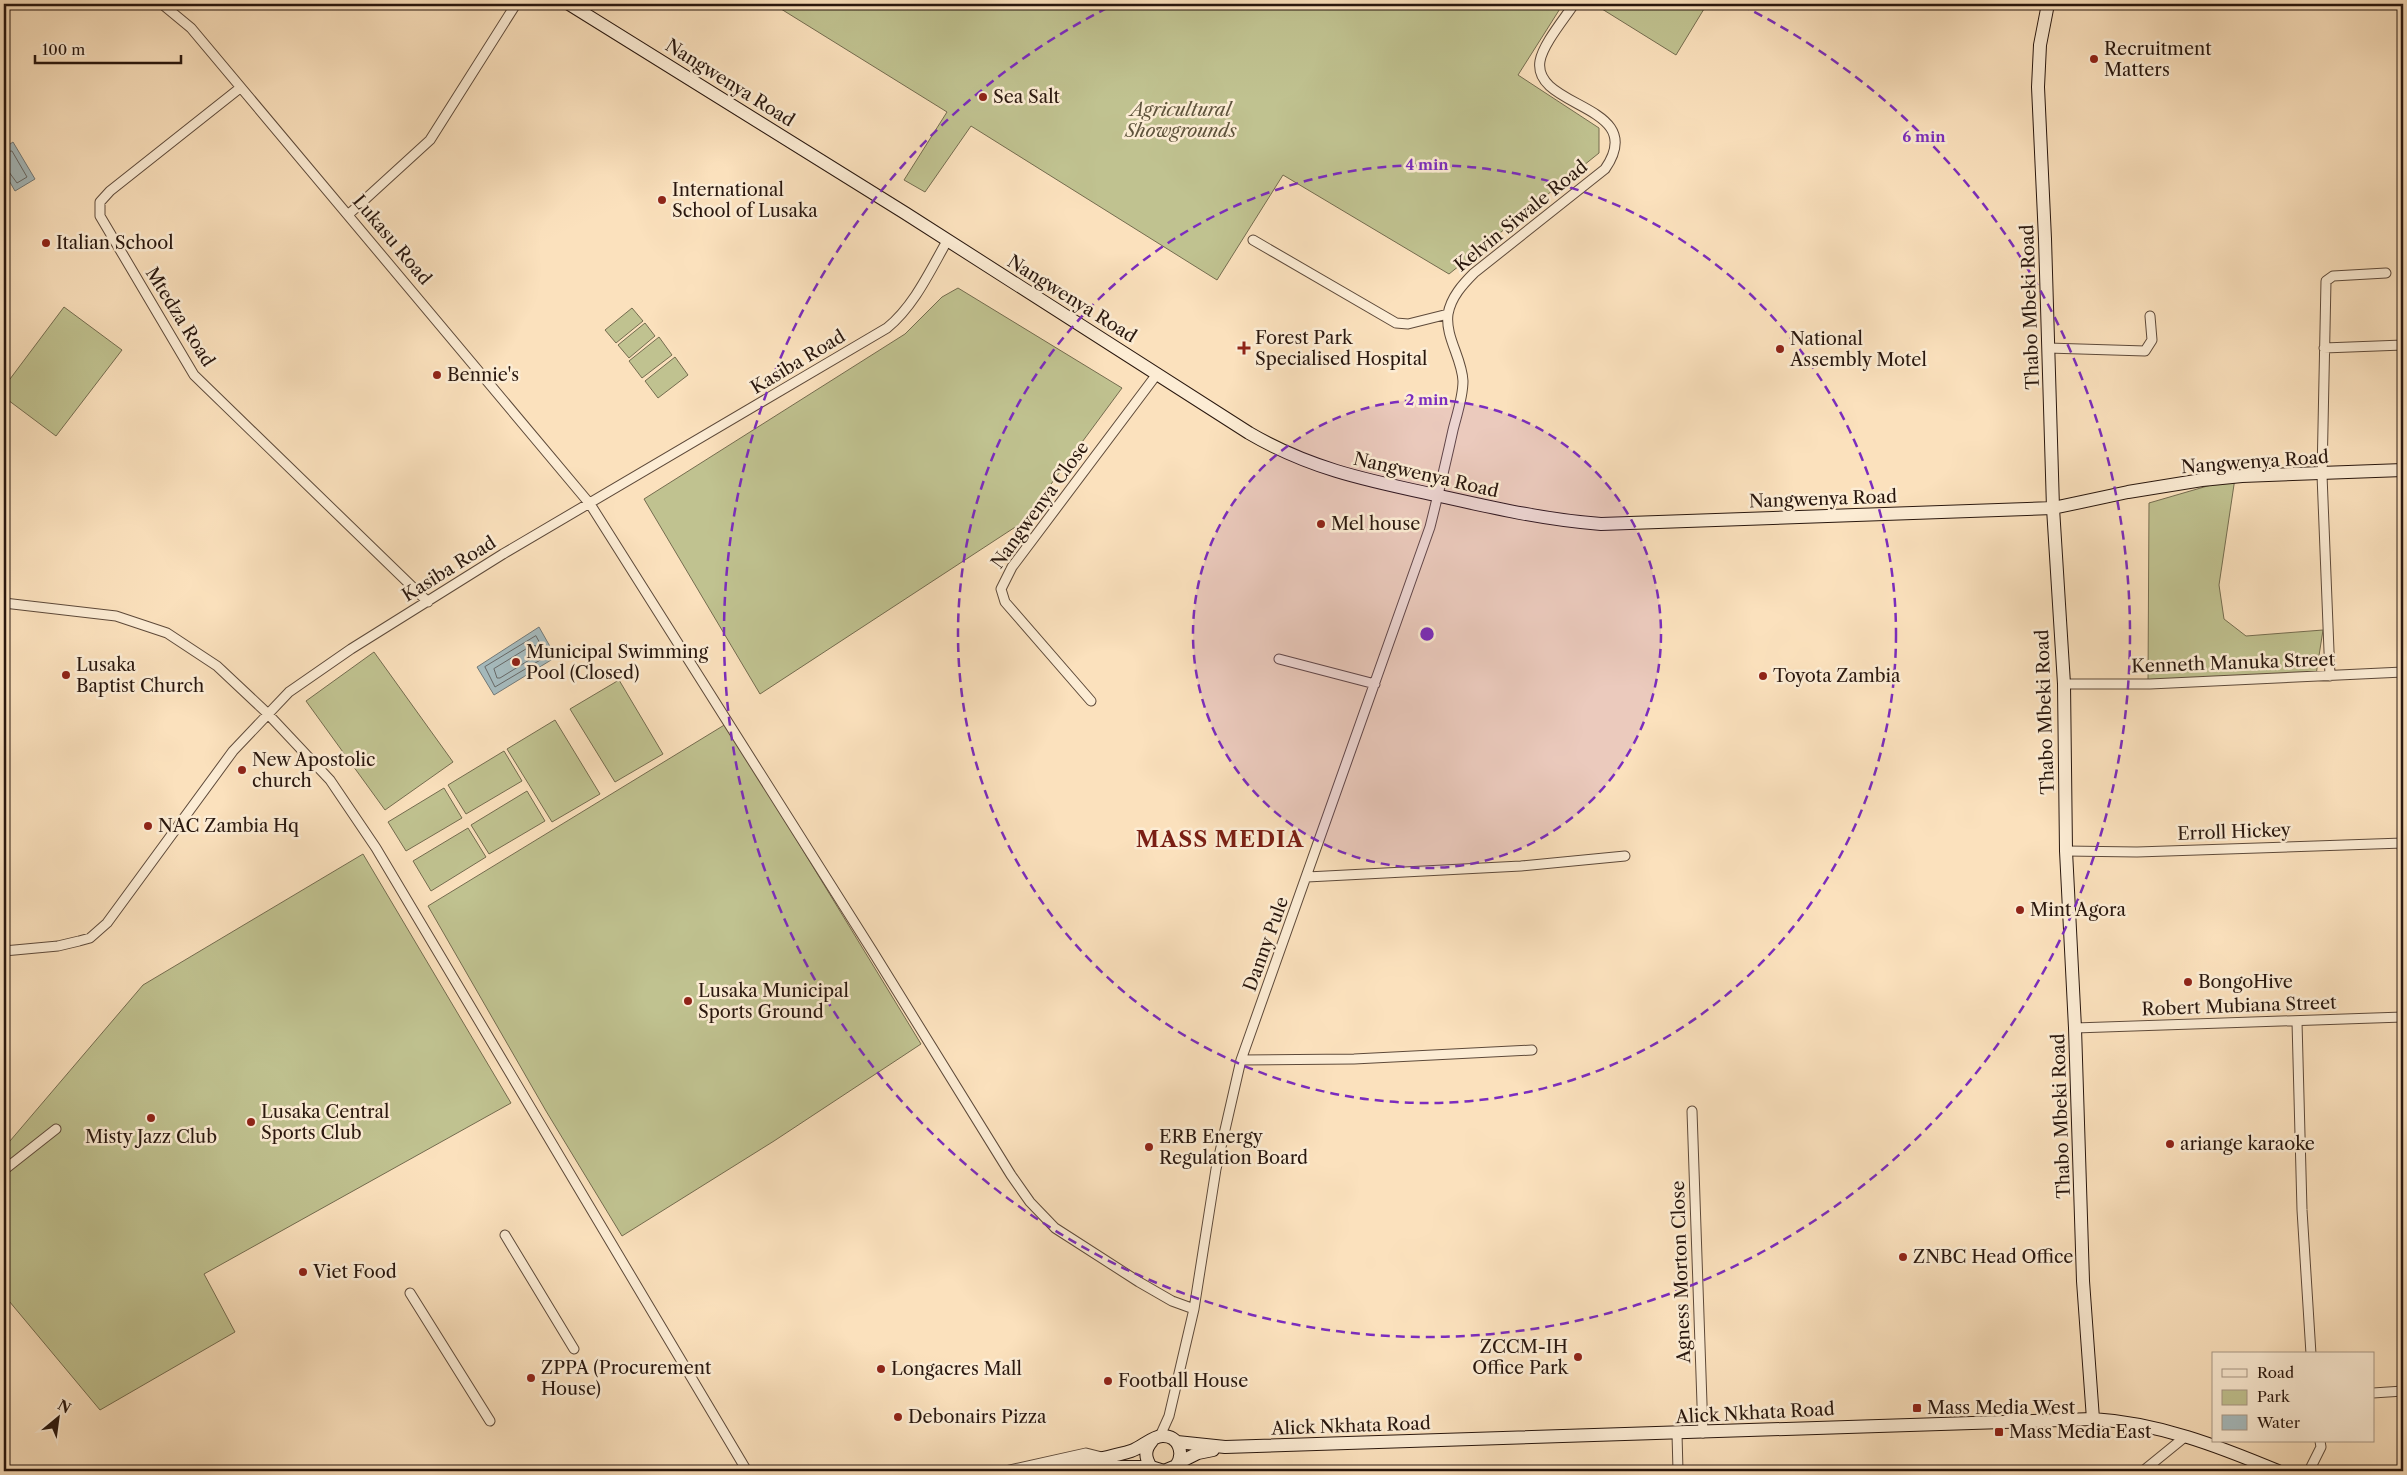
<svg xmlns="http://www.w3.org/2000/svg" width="2407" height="1475" font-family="'Libre Caslon Text',serif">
<rect width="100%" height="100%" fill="#fbe1bd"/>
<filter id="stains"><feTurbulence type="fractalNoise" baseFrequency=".004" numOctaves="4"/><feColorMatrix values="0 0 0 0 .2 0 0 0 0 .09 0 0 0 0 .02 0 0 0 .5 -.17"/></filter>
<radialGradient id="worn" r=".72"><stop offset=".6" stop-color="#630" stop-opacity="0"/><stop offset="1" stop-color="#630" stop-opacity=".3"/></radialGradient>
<path fill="#c0c290" stroke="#746c4f" d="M 773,4 L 1563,4 L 1518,75 L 1599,128 L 1599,153 L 1449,274 L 1283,175 L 1217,280 L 971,126 L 925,192 L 904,180 L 947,112 Z
M 1606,4 L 1707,4 L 1676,55 L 1602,9 Z
M 958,288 L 1122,388 L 1023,522 L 760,694 L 644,499 L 905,334 L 942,297 Z
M 64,307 L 122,350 L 56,436 L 4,397 L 4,387 Z
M 632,308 L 643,321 L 616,343 L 605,330 Z
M 645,323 L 655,336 L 629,358 L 618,345 Z
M 659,337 L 672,355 L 642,378 L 629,361 Z
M 675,357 L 688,375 L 658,398 L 645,381 Z
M 2235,478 L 2219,585 L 2224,619 L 2246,636 L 2323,630 L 2316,675 L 2148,682 L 2149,503 Z
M 374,652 L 453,762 L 385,810 L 306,701 Z
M 619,680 L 663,754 L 615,782 L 570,709 Z
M 555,720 L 600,794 L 552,822 L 507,749 Z
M 726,724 L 921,1044 L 774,1141 L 622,1236 L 546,1111 L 428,906 Z
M 504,751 L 522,781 L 466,814 L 448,785 Z
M 444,788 L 462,818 L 406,851 L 388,822 Z
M 527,791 L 545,821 L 489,854 L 471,825 Z
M 468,828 L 486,857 L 431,891 L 413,861 Z
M 363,854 L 511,1103 L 204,1274 L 235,1332 L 100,1410 L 4,1295 L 4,1148 L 143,985 Z"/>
<path fill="#a5babd" stroke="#737977" d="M 13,142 L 35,179 L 15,191 L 4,172 L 4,148 Z
M 539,627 L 556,657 L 494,695 L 477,667 Z"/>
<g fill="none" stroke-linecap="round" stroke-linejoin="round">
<path stroke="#676866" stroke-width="1" d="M 4,152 L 12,151 L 27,177 L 17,183 L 9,172 L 4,170
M 536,636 L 547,656 L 495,687 L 485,667 Z
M 533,645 L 536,646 L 539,654 L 500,678 L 497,678 L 494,669 Z"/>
<g stroke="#5e4a3a" stroke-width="11">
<path id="street" d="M 162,4 L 191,28 L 590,504 L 873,952 L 1011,1175 L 1030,1202 L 1055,1228 L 1139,1282 L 1172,1301 L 1194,1309
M 240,88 L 110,191 L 100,202 L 100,216 L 194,375 L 428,602
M 349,214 L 430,140 L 516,4
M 1253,240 L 1396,323 L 1408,324 L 1448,314
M 2048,348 L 2145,351 L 2152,340 L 2150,316
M 2324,348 L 2403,345
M 4,603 L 116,616 L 167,633 L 217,666 L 267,713 L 330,780 L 376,848 L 747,1471
M 1279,659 L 1375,684
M 2330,676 L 2322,475 L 2326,281 L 2333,276 L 2386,273
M 2064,684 L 2150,684 L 2403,672
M 1091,701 L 1005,602 L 1001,589 L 1012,567 L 1157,374
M 2402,843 L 2403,858
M 2066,851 L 2137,852 L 2403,843
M 1307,877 L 1521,866 L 1625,856
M 4,951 L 58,946 L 79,941 L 90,938 L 107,923 L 233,751 L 289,692 L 351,649 L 503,554 L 887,328 C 914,306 930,271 947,241
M 2297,1022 L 2302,1210 L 2311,1354
M 2075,1028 L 2403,1017
M 1241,1060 L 1354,1059 L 1532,1050
M 1692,1111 L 1703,1433
M 4,1170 L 56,1129
M 505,1235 L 574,1349
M 410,1293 L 490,1421
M 2373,1393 L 2403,1391
M 1677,1434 L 1678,1471
M 1160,1436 L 1169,1416 L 1194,1309 L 1216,1169 L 1241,1060 L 1430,527 C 1438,495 1446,462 1453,430 C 1457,414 1463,397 1463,381 C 1462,358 1445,337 1448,314 C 1451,297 1463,284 1474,273 L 1605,169 C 1650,104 1532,109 1540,61 C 1543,44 1565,18 1574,4
M 1005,1471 L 1086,1453 L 1102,1457
M 2143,1471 L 2186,1436
M 2309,1471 L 2321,1447 L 2320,1441"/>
</g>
<g stroke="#29170e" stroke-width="14">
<path id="secondary" d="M 569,4 L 905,213 L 1249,433 C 1312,470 1371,481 1440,496 C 1494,508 1546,520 1601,524 L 2053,508 L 2128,492 L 2202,480 L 2242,476 L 2403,470
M 2048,4 L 2040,45 L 2038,87 L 2045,239 L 2053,508 L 2064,684 L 2066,851 L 2075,1028 L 2083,1281 L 2093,1419
M 1177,1442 L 1225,1447 L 2093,1419 C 2159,1423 2218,1446 2278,1471
M 1178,1463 L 1198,1453 L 1213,1450
M 1040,1471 C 1070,1464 1101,1460 1131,1451 C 1141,1448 1151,1437 1162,1436 C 1179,1435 1185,1454 1176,1466 L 1164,1471 L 1151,1467 C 1145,1458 1144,1450 1152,1441
M 1087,1471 L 1106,1467 L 1151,1467"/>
</g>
<use href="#street" stroke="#fcecd4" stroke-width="9"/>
<use href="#secondary" stroke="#fcecd4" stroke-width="12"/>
</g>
<circle cx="1427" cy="634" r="234" fill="#7b2cbf" fill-opacity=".12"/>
<g fill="none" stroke="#7b2cbf" stroke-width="2.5" stroke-dasharray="9 6">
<circle cx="1427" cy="634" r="234"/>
<circle cx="1427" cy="634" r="469"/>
<path d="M1741 5A703 703 0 1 1 1113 5"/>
</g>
<g fill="#8f2418" stroke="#fcecd4" stroke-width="2">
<circle cx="2094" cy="59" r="5"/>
<circle cx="983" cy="97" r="5"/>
<circle cx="662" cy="200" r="5"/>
<circle cx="46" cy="243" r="5"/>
<path d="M1241.5 340.5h5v5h5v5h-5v5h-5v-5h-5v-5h5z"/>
<circle cx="1780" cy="349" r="5"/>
<circle cx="437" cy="375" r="5"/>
<circle cx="1321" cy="524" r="5"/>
<circle cx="516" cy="662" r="5"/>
<circle cx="66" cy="675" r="5"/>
<circle cx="1763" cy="676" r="5"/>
<circle cx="242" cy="770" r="5"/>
<circle cx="148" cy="826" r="5"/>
<circle cx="2020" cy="910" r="5"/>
<circle cx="2188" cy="982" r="5"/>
<circle cx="688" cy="1001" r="5"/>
<circle cx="151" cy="1118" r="5"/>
<circle cx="251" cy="1122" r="5"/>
<circle cx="2170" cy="1144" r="5"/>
<circle cx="1149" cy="1147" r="5"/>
<circle cx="1903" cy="1257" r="5"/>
<circle cx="303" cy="1272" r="5"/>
<circle cx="1578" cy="1357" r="5"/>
<circle cx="881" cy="1369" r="5"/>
<circle cx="531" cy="1378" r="5"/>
<circle cx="1108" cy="1381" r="5"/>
<rect x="1912" y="1403" width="10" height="10" rx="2.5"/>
<circle cx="898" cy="1417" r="5"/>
<rect x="1994" y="1427" width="10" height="10" rx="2.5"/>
</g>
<g text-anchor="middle" stroke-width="5" stroke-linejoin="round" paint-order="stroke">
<g font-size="18" fill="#29170e" stroke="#fcecd4" text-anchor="start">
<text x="2104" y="55">Recruitment<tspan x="2104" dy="21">Matters</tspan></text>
<text x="993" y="103">Sea Salt</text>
<text x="672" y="196">International<tspan x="672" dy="21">School of Lusaka</tspan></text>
<text x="56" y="249">Italian School</text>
<text x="1255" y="344">Forest Park<tspan x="1255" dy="21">Specialised Hospital</tspan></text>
<text x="1790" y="345">National<tspan x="1790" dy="21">Assembly Motel</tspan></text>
<text x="447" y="381">Bennie's</text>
<text x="1331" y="530">Mel house</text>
<text x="526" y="658">Municipal Swimming<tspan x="526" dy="21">Pool (Closed)</tspan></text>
<text x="76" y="671">Lusaka<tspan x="76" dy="21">Baptist Church</tspan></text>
<text x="1773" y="682">Toyota Zambia</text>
<text x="252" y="766">New Apostolic<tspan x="252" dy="21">church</tspan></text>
<text x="158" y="832">NAC Zambia Hq</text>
<text x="2030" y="916">Mint Agora</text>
<text x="2198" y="988">BongoHive</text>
<text x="698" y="997">Lusaka Municipal<tspan x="698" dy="21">Sports Ground</tspan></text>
<text x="261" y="1118">Lusaka Central<tspan x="261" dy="21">Sports Club</tspan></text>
<text x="151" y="1143" text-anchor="middle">Misty Jazz Club</text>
<text x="1159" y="1143">ERB Energy<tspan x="1159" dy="21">Regulation Board</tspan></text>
<text x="2180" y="1150">ariange karaoke</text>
<text x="1913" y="1263">ZNBC Head Office</text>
<text x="313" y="1278">Viet Food</text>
<text x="1568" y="1353" text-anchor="end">ZCCM-IH<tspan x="1568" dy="21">Office Park</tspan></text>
<text x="541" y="1374">ZPPA (Procurement<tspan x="541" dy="21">House)</tspan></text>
<text x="891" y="1375">Longacres Mall</text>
<text x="1118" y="1387">Football House</text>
<text x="1927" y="1414">Mass Media West</text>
<text x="908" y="1423">Debonairs Pizza</text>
<text x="2009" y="1438">Mass Media East</text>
</g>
<g font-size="18" fill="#29170e" stroke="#fcecd4">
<text transform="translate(730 83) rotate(32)" y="6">Nangwenya Road</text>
<text transform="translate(1521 216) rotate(-39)" y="6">Kelvin Siwale Road</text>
<text transform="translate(392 240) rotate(50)" y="6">Lukasu Road</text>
<text transform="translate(1072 299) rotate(32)" y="6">Nangwenya Road</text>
<text transform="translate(2030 307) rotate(-92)" y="6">Thabo Mbeki Road</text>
<text transform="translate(180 317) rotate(58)" y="6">Mtedza Road</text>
<text transform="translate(798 362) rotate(-31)" y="6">Kasiba Road</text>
<text transform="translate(2255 462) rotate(-4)" y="6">Nangwenya Road</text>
<text transform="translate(1426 475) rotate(13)" y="6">Nangwenya Road</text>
<text transform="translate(1823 499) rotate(-2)" y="6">Nangwenya Road</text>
<text transform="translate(1040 505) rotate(-54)" y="6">Nangwenya Close</text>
<text transform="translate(449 569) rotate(-32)" y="6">Kasiba Road</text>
<text transform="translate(2233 663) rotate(-2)" y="6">Kenneth Manuka Street</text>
<text transform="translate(2045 712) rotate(-92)" y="6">Thabo Mbeki Road</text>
<text transform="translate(2234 832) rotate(-2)" y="6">Erroll Hickey</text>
<text transform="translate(1266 944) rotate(-70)" y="6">Danny Pule</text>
<text transform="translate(2239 1006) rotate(-2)" y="6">Robert Mubiana Street</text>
<text transform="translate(2061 1116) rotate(-92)" y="6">Thabo Mbeki Road</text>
<text transform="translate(1681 1272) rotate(-92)" y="6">Agness Morton Close</text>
<text transform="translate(1755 1413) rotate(-3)" y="6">Alick Nkhata Road</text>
<text transform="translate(1351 1426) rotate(-2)" y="6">Alick Nkhata Road</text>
</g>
<g font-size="18" font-style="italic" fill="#5e533c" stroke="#fcecd4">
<text x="1181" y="116">Agricultural<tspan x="1181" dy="21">Showgrounds</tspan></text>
</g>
<g font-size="22" font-weight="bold" letter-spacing="1" fill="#7a1f14" stroke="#fcecd4">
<text x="1220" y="847">MASS MEDIA</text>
</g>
</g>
<circle cx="1427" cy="634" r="8" fill="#7b2cbf" stroke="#fcecd4" stroke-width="2.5"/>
<g font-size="15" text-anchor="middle" font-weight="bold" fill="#7b2cbf" stroke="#fcecd4" stroke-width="5" stroke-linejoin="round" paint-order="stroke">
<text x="1924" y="142">6 min</text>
<text x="1427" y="170">4 min</text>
<text x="1427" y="405">2 min</text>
</g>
<rect width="2407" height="1475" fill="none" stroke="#fbe1bd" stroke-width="20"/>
<rect x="5" y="5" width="2397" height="1465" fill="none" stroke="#29170e" stroke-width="2.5"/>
<rect x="10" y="10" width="2387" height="1455" fill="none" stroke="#29170e"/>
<rect x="2212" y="1352" width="162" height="90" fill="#fcecd4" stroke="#a89785"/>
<rect x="2222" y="1369" width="25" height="8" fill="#fcecd4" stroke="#a89785"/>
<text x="2257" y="1378" font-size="15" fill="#29170e">Road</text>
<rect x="2222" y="1390" width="25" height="15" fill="#c0c290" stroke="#a89785"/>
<text x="2257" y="1402" font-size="15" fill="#29170e">Park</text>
<rect x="2222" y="1415" width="25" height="15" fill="#a5babd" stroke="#a89785"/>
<text x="2257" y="1428" font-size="15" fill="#29170e">Water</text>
<g transform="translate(58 1418) rotate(29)" stroke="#fcecd4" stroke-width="4" paint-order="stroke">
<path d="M0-4L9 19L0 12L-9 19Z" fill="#29170e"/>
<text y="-8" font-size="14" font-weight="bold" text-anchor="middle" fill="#29170e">N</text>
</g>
<path d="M35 55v8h146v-8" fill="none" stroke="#29170e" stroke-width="2.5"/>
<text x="42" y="55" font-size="15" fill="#29170e" stroke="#fcecd4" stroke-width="4" paint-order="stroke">100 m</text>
<rect width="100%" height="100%" filter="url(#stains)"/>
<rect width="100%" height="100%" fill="url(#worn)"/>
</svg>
